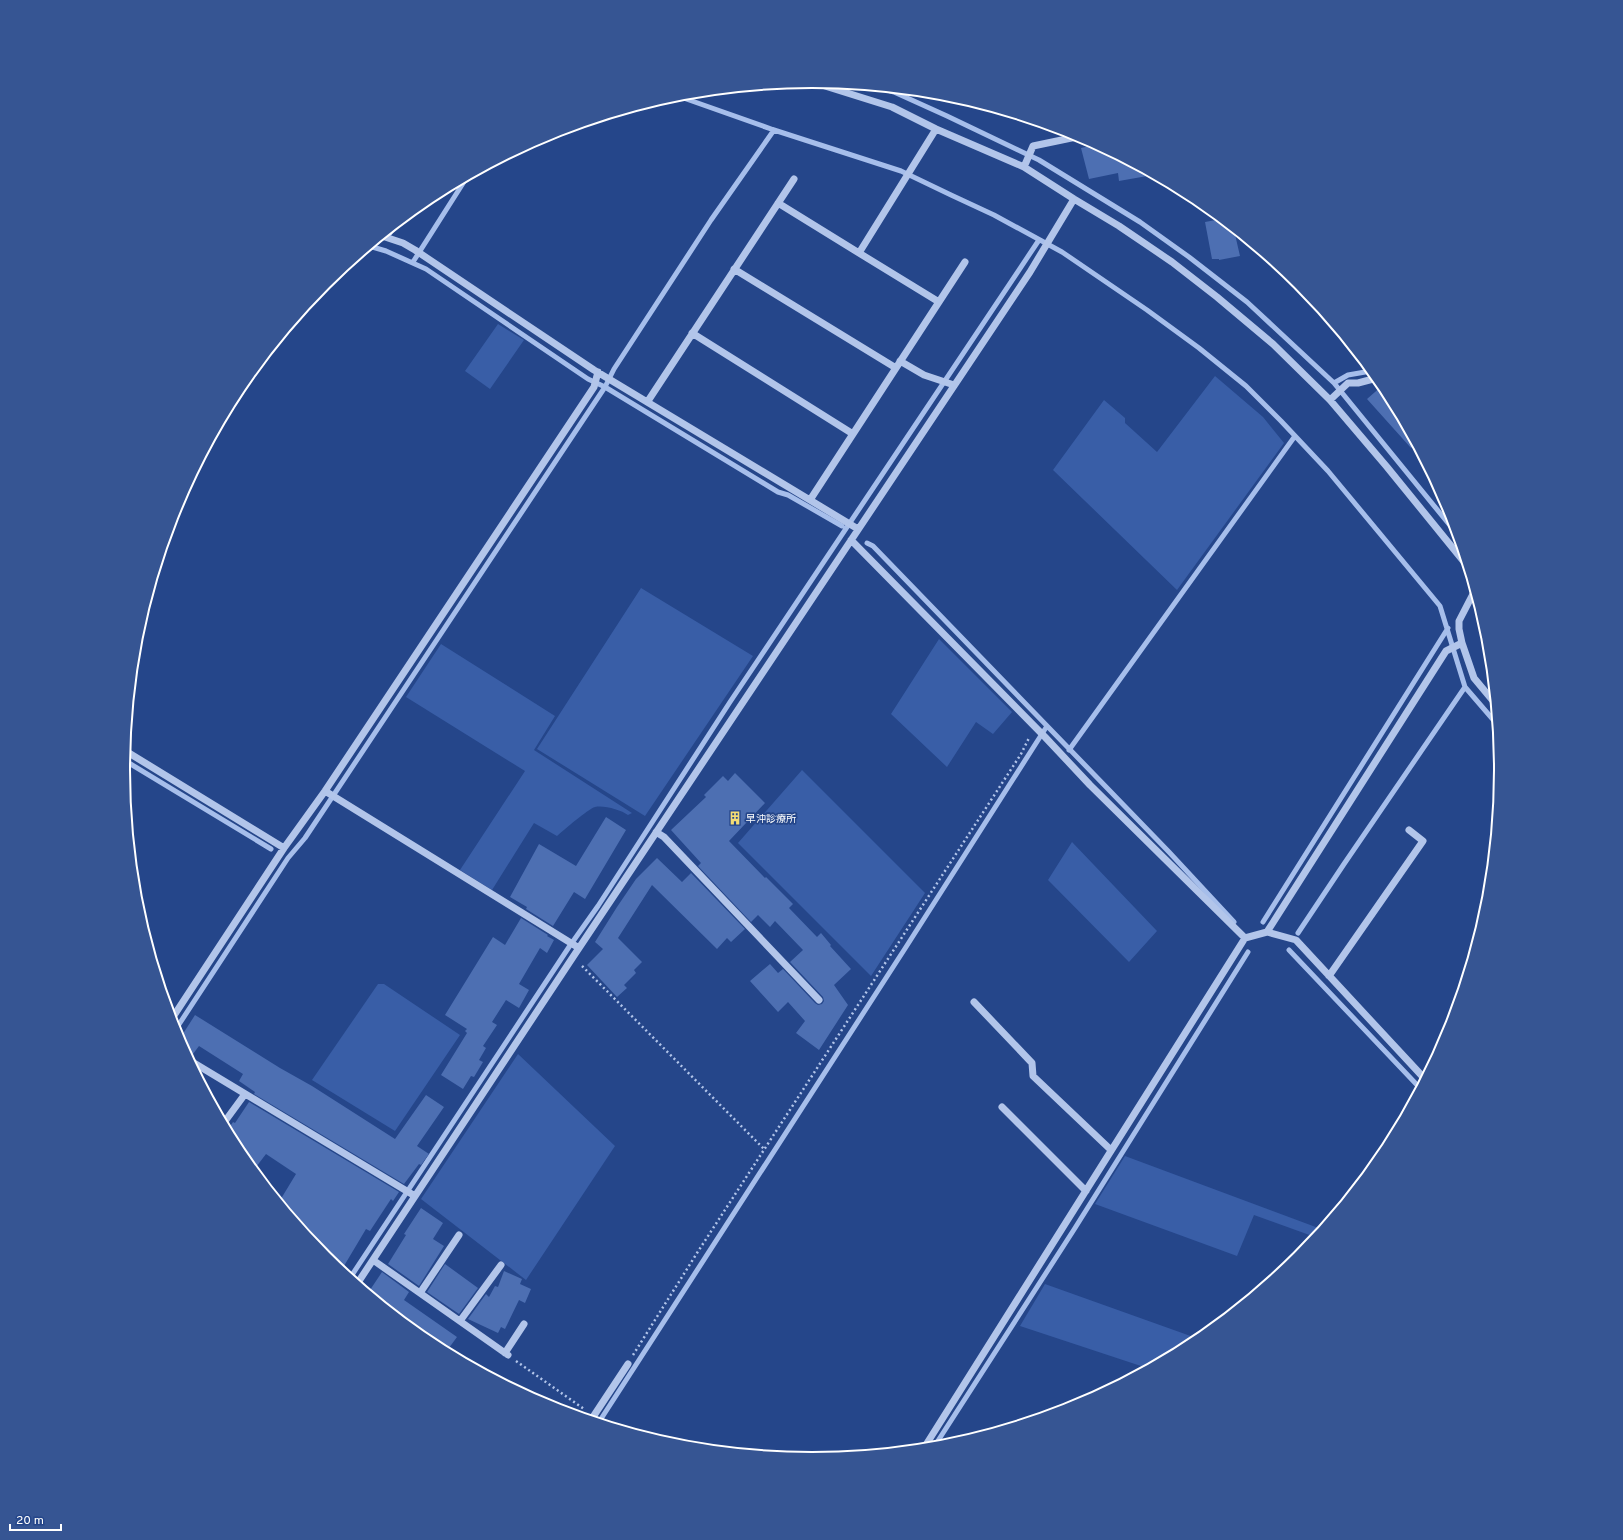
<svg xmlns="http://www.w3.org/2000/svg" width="1623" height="1540" font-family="Overpass,'Noto Sans JP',sans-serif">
<rect width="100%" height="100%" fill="#25468a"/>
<path fill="#395ea7" d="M 498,324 L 524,340 L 490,389 L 465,371 Z
M 1215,376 L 1263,417 L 1284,443 L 1177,590 L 1053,470 L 1104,400 L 1125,418 L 1125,423 L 1157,452 Z
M 641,588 L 753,656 L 645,816 L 537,749 Z
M 939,639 L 1012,712 L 993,734 L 976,722 L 947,767 L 891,714 Z
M 441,644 L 555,716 L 534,750 L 632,813 L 628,815 C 621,810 604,805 595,807 C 588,809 564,830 557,836 L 534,823 L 492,890 L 460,870 L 525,771 L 406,697 Z
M 802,770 L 925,893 L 871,976 L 738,843 Z
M 1072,842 L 1157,931 L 1129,962 L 1048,880 Z
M 378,984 L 384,984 L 460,1035 L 395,1131 L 312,1080 Z
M 518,1054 L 615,1146 L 526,1280 L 421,1199 Z
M 1125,1156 L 1321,1229 L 1315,1237 L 1254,1215 L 1237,1256 L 1095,1204 Z
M 1045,1284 L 1199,1339 L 1194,1343 L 1147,1368 L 1020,1326 Z"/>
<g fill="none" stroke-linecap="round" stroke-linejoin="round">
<path stroke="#a6beeb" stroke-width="5" d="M 881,88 L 894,92 L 947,116 L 1039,160 L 1140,222 L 1189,257 L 1247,302 L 1334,383 L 1457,534
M 675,95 L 774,130 L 901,171 L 951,195 L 994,215 L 1062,252 L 1147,310 L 1199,348 L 1246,386 L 1281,421 L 1328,471 L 1440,606 L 1465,687 L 1496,723
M 369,246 L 386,251 L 426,269 L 588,379 L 605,387 L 778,492 L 788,495 L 842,526
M 413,262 L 467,177
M 1334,383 L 1348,375 L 1371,371
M 867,543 L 873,546 L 1169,852 L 1234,922
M 1069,750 L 1295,436
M 124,760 L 271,849
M 1263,922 L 1448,628
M 1298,933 L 1344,864 L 1465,687
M 1289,950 L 1419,1087
M 174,1032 L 288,858 L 305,838 L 605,387 L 614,369 L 711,220 L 774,130
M 350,1278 L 569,947 L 598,906 L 730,702 L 1039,240
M 599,1422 L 906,947 L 1047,726
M 934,1447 L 1075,1228 L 1248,952"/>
</g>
<path fill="#4d6fb2" d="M 1095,145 L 1097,145 L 1153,175 L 1119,181 L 1118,173 L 1089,179 L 1081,148 Z
M 1221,219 L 1234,230 L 1240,256 L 1219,260 L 1219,259 L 1212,259 L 1205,222 Z
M 1383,385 L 1415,445 L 1411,448 L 1367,399 Z
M 735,773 L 765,803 L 729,841 L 765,878 L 766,877 L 793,904 L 789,908 L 817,937 L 821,933 L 831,945 L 830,946 L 851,969 L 834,985 L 848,1005 L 819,1050 L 796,1033 L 805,1021 L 788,1002 L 778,1012 L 750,981 L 770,964 L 778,973 L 783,969 L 815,1003 L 818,1005 L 822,1004 L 824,1001 L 823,997 L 790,962 L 803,950 L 775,921 L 770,927 L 758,915 L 751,922 L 698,866 L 701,863 L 671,830 L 706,797 L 704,795 L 723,776 L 728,781 Z
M 606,817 L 626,830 L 585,899 L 574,892 L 553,926 L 526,909 L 527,907 L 510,897 L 539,844 L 576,866 Z
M 657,858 L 682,882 L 691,873 L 745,929 L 731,942 L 727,938 L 717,949 L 652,885 L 618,938 L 642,962 L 634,970 L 636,973 L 624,985 L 627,988 L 617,997 L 587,965 L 603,949 L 595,942 L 617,907 L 636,879 Z
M 521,918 L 548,935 L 547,936 L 554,940 L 547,953 L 540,948 L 519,984 L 529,990 L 519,1008 L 506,1000 L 492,1022 L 497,1025 L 483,1046 L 486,1048 L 479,1060 L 483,1062 L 474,1077 L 471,1076 L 463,1089 L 441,1075 L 467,1033 L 465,1031 L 467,1029 L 445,1015 L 493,937 L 505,945 Z
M 195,1015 L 280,1068 L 312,1086 L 395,1139 L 426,1095 L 444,1107 L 417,1146 L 429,1154 L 421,1165 L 419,1164 L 404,1184 L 254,1094 L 255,1092 L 239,1081 L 243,1074 L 199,1046 L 193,1054 L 182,1047 L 179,1040 Z
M 249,1102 L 399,1192 L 393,1201 L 391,1199 L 370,1231 L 366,1229 L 341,1271 L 324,1257 L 279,1202 L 296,1174 L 266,1154 L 253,1171 L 238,1153 L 227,1131 L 233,1122 L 235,1123 Z
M 421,1208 L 443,1223 L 433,1239 L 444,1246 L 419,1286 L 388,1264 L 406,1235 L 404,1234 Z
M 445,1264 L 478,1288 L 459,1314 L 427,1292 Z
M 504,1271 L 522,1279 L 520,1284 L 531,1289 L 525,1303 L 519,1300 L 505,1329 L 501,1327 L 498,1333 L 468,1319 L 486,1294 L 489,1297 L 495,1286 L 498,1287 Z
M 382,1272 L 409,1292 L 404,1300 L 457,1337 L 446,1352 L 429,1343 L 368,1293 Z"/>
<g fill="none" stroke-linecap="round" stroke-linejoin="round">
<path stroke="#b2c5ea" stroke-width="2.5" stroke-dasharray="2 3" stroke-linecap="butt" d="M 582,966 L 765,1150
M 633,1355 L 697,1253 L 969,834 L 1021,754 L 1029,738
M 516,1361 L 584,1409"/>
<path stroke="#b2c5ea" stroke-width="7" d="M 809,81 L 892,107 L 936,129 L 1024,167 L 1074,199 L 1119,226 L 1172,262 L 1217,297 L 1273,344 L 1330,400 L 1387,467 L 1465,563
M 1024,167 L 1033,146 L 1081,136
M 778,203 L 859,253 L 936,129
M 382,236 L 403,243 L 415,250 L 594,370 L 858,529
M 386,237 L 392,228
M 859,253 L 939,302
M 734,269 L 896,368
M 692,333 L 853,434
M 900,361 L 924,375 L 954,385
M 1330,400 L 1348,383 L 1358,383 L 1377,378
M 648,401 L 794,179
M 810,500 L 965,262
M 851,540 L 1045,737 L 1090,785 L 1245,938
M 1462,643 L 1459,629 L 1459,621 L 1474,592
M 124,750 L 284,848 L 325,791 L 594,387 L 598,372
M 325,791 L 579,948
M 656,832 L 664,837 L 819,1000
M 1267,932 L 1446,651 L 1462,643 L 1474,678 L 1494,702
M 1329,976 L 1423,841 L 1409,830
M 974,1002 L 1032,1063 L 1033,1076 L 1111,1150
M 171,1020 L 284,848
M 189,1060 L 415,1196
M 1002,1107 L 1086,1191
M 223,1124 L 245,1094
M 373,1260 L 508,1355
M 357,1284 L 573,957 L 1030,272 L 1074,199
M 420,1293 L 459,1235
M 460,1321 L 501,1265
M 505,1353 L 524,1324
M 591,1420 L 628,1364
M 924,1448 L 1245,938 L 1267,932 L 1296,940 L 1424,1078"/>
</g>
<defs>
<g id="building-bare" transform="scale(1.08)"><path d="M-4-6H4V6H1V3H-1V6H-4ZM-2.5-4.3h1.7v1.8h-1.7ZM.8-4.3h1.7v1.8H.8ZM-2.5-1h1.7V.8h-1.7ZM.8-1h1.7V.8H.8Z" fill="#f4dd75" stroke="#25468a" stroke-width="2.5" paint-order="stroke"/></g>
</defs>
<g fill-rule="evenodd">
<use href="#building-bare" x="735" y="818"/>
</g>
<g text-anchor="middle" stroke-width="3.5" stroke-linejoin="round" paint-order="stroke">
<g font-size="10" fill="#fff" stroke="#25468a" text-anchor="start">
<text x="746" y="822">早沖診療所</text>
</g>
</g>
<path d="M0 0H1623V1540H0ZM130 770a682 682 0 1 1 1364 0a682 682 0 1 1-1364 0Z" fill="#365593" fill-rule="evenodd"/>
<path fill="none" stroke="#fff" stroke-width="2" d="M130 770a682 682 0 1 1 1364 0a682 682 0 1 1-1364 0Z"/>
<path d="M10 1524v6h51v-6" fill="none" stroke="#ffffff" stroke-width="2"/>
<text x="16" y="1524" font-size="12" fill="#ffffff" stroke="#25468a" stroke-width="3" paint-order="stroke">20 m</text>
</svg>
